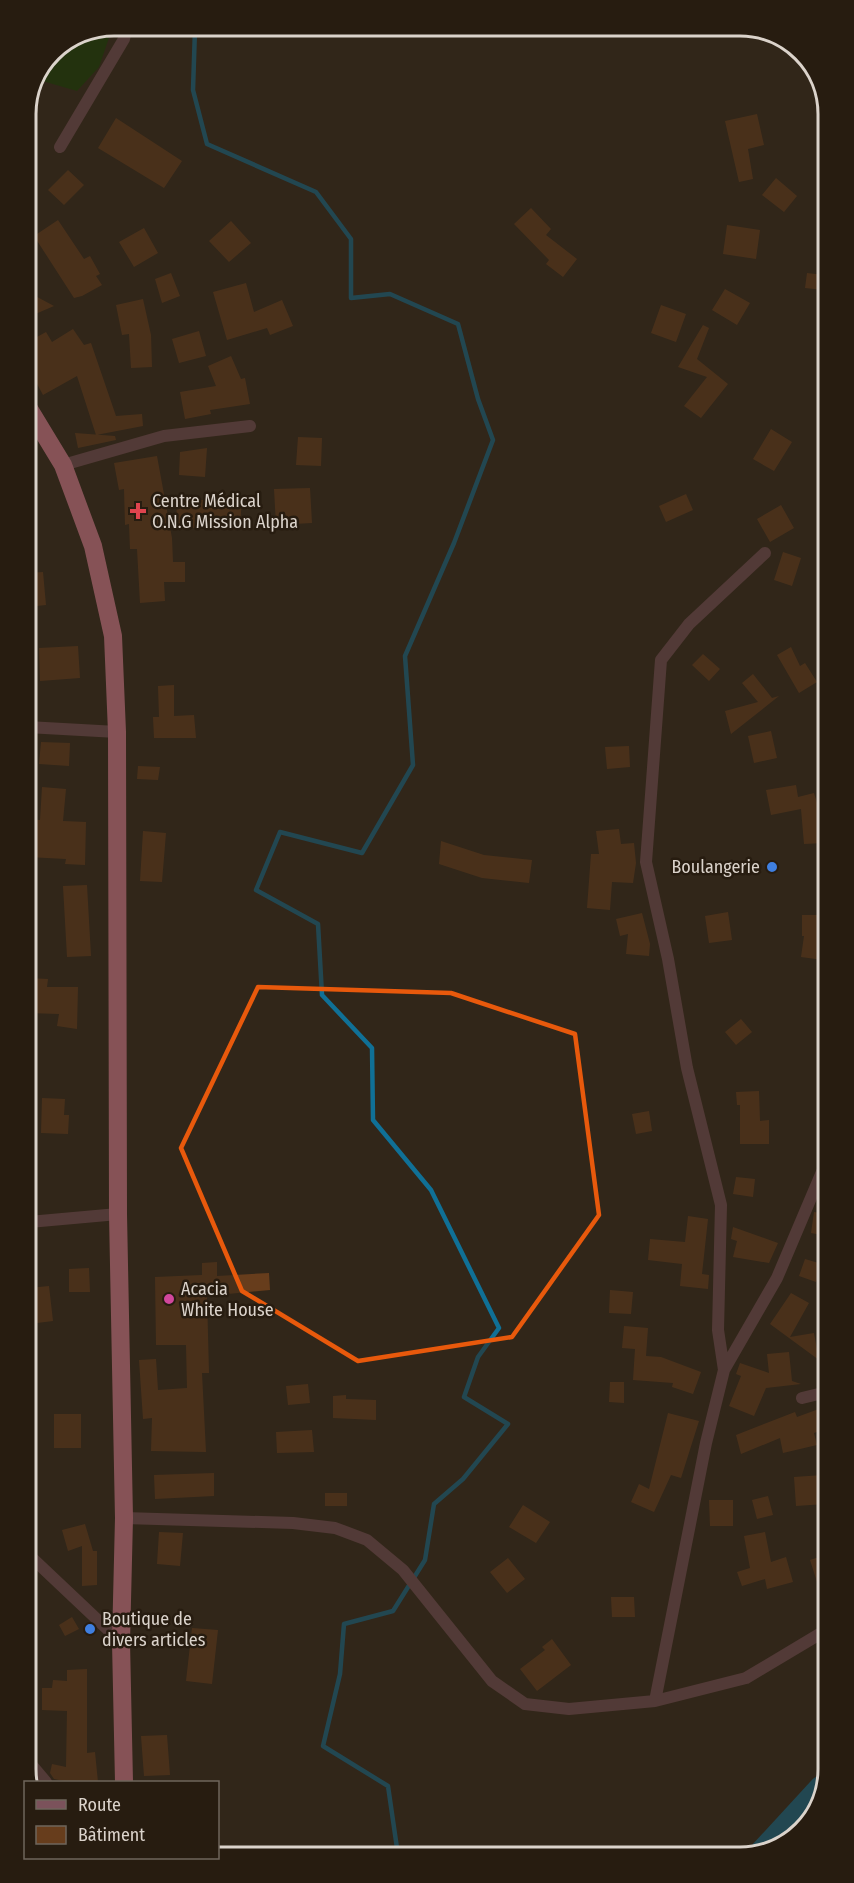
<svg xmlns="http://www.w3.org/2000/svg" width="854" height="1883" font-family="'Fira Sans Condensed',sans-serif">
<rect width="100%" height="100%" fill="#312619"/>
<path fill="#134200" d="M 113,26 L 99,67 L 77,91 L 39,80 L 52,51 Z"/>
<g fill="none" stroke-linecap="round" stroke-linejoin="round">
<path stroke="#107096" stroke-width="4.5" d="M 192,26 L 195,29 L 193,90 L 207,144 L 316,192 L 351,239 L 351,298 L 390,294 L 458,324 L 478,399 L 493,440 L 454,543 L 405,656 L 413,765 L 362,853 L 280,832 L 256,890 L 318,924 L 322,995 L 372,1048 L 373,1120 L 431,1190 L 499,1328 L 478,1357 L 464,1397 L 508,1424 L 463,1479 L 434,1504 L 425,1560 L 393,1611 L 344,1624 L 340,1674 L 323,1746 L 388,1786 L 398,1855"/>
<path stroke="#107096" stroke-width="27" d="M 763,1853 L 822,1789"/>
</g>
<path fill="#673d1c" d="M 757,114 L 764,145 L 748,149 L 753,179 L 739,182 L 725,121 Z
M 116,118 L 182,161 L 164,188 L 98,148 Z
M 68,170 L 84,185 L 64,205 L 48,190 Z
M 776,178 L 797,196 L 784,212 L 762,195 Z
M 531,208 L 551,229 L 546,235 L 577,259 L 563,277 L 546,264 L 549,260 L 514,224 Z
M 58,220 L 84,259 L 90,256 L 100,274 L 96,276 L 102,285 L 82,296 L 74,298 L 34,236 Z
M 231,221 L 251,243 L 229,262 L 209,241 Z
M 727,225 L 760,230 L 756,259 L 723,254 Z
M 144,228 L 158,253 L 134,267 L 119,242 Z
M 171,273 L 180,296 L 162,303 L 155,279 Z
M 807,273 L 824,275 L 824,290 L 805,288 Z
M 246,283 L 254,312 L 282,300 L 293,326 L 270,335 L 267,328 L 227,340 L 213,292 Z
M 725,289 L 750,303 L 737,325 L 712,310 Z
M 26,291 L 54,306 L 26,318 Z
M 143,299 L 151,335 L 152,367 L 131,368 L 129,334 L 122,335 L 116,305 Z
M 661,305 L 686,314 L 676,342 L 651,333 Z
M 703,325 L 709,328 L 697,359 L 728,384 L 701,418 L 684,406 L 707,377 L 678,367 Z
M 73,329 L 84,345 L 91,343 L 116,416 L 142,414 L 143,426 L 96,435 L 77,376 L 43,395 L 26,363 L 26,343 L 46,332 L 52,342 Z
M 199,331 L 206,356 L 179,363 L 172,339 Z
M 231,356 L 241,379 L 245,378 L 250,404 L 210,410 L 211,414 L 185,419 L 180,392 L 216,386 L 208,366 Z
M 771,429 L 792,442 L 774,471 L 753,459 Z
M 75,433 L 115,436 L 116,440 L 78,448 Z
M 298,437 L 322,438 L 321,466 L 296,465 Z
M 207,448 L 205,477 L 179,475 L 180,452 Z
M 157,456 L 172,538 L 173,562 L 185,562 L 185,582 L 164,582 L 165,601 L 140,603 L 137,549 L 130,549 L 129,524 L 125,525 L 124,489 L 119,490 L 114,463 Z
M 310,488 L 312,523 L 276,525 L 274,489 Z
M 686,494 L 693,510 L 666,522 L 659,506 Z
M 227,496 L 242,496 L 240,530 L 176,527 L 177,499 L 227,501 Z
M 781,505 L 794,528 L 770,542 L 757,519 Z
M 783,552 L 801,558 L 792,586 L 774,580 Z
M 43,572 L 46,605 L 27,607 L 27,573 Z
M 78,646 L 80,678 L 40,681 L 39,648 Z
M 791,647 L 800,666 L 805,663 L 817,682 L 799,693 L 777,655 Z
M 703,654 L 720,669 L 709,681 L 692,665 Z
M 753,674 L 772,698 L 779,696 L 731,734 L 725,711 L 758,702 L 742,683 Z
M 174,685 L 174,716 L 194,715 L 196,738 L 154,738 L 153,717 L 159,717 L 158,686 Z
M 771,731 L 777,758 L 754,763 L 748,736 Z
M 41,742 L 70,743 L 69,766 L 39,764 Z
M 629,746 L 630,767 L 607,769 L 605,747 Z
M 138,766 L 160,767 L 158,780 L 137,779 Z
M 796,785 L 798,797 L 814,793 L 822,819 L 824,843 L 804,844 L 801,809 L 771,815 L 766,790 Z
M 42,787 L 66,789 L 63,821 L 86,822 L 85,865 L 65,864 L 66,859 L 28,857 L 28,819 L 40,820 Z
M 619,829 L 621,844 L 634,843 L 636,863 L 633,883 L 612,882 L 610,910 L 587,908 L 591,854 L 599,854 L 596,831 Z
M 143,831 L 166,833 L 162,882 L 140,881 Z
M 441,841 L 484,855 L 532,860 L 529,883 L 482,878 L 439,864 Z
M 87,885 L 91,956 L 67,957 L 63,886 Z
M 728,912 L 732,940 L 709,943 L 705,916 Z
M 642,913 L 650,944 L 649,956 L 626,954 L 628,934 L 620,936 L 616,919 Z
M 802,915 L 826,915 L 823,960 L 801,957 L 804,936 L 802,936 Z
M 28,978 L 48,979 L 47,987 L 78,987 L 77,1029 L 57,1026 L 59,1014 L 28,1013 Z
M 741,1019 L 752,1032 L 736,1045 L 725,1032 Z
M 759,1091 L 760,1121 L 769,1120 L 769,1144 L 740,1144 L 740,1105 L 737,1105 L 736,1092 Z
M 42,1098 L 65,1099 L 64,1115 L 69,1115 L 68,1134 L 41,1133 Z
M 649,1111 L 652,1131 L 636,1134 L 632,1114 Z
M 736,1177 L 755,1179 L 753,1197 L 733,1194 Z
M 814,1212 L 827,1214 L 827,1236 L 811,1233 Z
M 688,1216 L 708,1219 L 702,1274 L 709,1275 L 708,1289 L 680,1286 L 682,1264 L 648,1260 L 650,1239 L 685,1242 Z
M 733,1227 L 778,1243 L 769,1263 L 733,1257 L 737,1241 L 731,1239 Z
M 805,1259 L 822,1264 L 816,1282 L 799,1276 Z
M 217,1262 L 217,1276 L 269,1273 L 270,1290 L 207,1296 L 209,1373 L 202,1373 L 206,1452 L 151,1451 L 152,1418 L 143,1419 L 139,1360 L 156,1359 L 158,1390 L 187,1388 L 186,1345 L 156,1345 L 155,1277 L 202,1275 L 202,1263 Z
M 89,1268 L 90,1292 L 69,1292 L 69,1269 Z
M 49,1286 L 53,1321 L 29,1324 L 29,1288 Z
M 610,1290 L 633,1292 L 631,1314 L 609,1313 Z
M 791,1293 L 809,1303 L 790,1337 L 814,1333 L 819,1360 L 770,1324 Z
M 624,1326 L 648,1328 L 646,1356 L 661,1357 L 701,1372 L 693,1394 L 672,1387 L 673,1383 L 633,1380 L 635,1349 L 622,1348 Z
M 789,1352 L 792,1381 L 801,1384 L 766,1388 L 754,1416 L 729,1406 L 741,1376 L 736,1374 L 740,1363 L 769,1373 L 767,1354 Z
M 610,1382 L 624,1382 L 624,1403 L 609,1402 Z
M 308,1384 L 310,1403 L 288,1405 L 286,1386 Z
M 346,1395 L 346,1399 L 376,1400 L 376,1420 L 333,1418 L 333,1396 Z
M 827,1406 L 828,1428 L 814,1433 L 817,1445 L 783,1453 L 780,1438 L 741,1454 L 736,1435 L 795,1412 L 797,1417 Z
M 668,1413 L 699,1421 L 681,1478 L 671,1475 L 654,1512 L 631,1502 L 639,1484 L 649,1489 Z
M 54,1414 L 81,1414 L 81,1448 L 54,1448 Z
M 312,1430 L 314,1452 L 277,1453 L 276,1432 Z
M 214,1473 L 214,1496 L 155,1499 L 154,1475 Z
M 823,1475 L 825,1504 L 796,1506 L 794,1477 Z
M 325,1493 L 347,1493 L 347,1506 L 325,1506 Z
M 768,1496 L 773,1515 L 757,1519 L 752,1500 Z
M 709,1500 L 733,1500 L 733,1526 L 710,1526 Z
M 523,1505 L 550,1522 L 536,1543 L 509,1527 Z
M 85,1524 L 93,1551 L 97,1551 L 97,1585 L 82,1586 L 82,1546 L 68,1551 L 62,1530 Z
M 159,1532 L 183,1533 L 180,1566 L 157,1564 Z
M 765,1532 L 771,1562 L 786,1557 L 793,1582 L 767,1589 L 765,1579 L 742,1586 L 737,1572 L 750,1568 L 744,1536 Z
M 828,1554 L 828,1581 L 818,1585 L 810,1560 Z
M 508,1558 L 525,1579 L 507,1593 L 490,1572 Z
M 611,1597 L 634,1597 L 635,1617 L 612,1617 Z
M 72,1617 L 79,1629 L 65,1636 L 59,1625 Z
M 192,1628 L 218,1630 L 212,1684 L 186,1681 Z
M 552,1639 L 571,1665 L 537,1691 L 520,1669 L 545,1650 L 542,1647 Z
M 87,1669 L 87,1753 L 95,1752 L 98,1782 L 69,1782 L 54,1779 L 50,1773 L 52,1764 L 66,1767 L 67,1711 L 42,1710 L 42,1688 L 52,1688 L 53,1680 L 67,1681 L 67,1670 Z
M 167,1735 L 170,1775 L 144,1776 L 141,1736 Z"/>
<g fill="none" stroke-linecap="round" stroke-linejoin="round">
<path stroke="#7b525b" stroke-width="12" d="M 60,147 L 124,39 L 127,26
M 63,465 L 164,436 L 250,426
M 27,727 L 117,732
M 29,1222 L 118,1214
M 724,1370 L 718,1330 L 721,1205 L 687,1068 L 668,959 L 646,862 L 661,660 L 689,624 L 765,553
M 802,1398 L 827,1392
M 124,1518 L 293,1523 L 335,1528 L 367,1540 L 403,1570 L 492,1681 L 525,1704 L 569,1709 L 655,1701 L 746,1678 L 828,1629
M 30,1556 L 121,1642
M 655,1701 L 706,1443 L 724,1370 L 777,1278 L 827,1160
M 30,1763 L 46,1782"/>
<path stroke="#ed88a1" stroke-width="18" d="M 26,404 L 63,465 L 93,546 L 113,636 L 117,732 L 118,1214 L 124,1518 L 121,1642 L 124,1782"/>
</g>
<path d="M0 0H854V1883H0ZM 258,987 L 451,993 L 575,1034 L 599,1215 L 512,1337 L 358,1361 L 242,1291 L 181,1148 Z" fill="#312619" fill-opacity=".55" fill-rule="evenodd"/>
<path fill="none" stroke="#e8590c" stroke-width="4.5" stroke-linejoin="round" d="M 258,987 L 451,993 L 575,1034 L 599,1215 L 512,1337 L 358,1361 L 242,1291 L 181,1148 Z"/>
<path fill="#e0444e" stroke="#271c10" stroke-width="2" d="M135 502h6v6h6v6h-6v6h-6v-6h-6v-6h6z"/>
<g fill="#3f7fe0" stroke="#271c10" stroke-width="2">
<circle cx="772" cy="867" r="6"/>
<circle cx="90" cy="1629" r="6"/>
</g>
<circle fill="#d1479c" stroke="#271c10" stroke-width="2" cx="169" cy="1299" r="6"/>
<g text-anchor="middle" stroke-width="5" stroke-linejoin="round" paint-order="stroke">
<g font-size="18" fill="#dbd3cb" stroke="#271c10" text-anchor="start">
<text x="152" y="507">Centre Médical<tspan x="152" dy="21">O.N.G Mission Alpha</tspan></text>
<text x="760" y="873" text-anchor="end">Boulangerie</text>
<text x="181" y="1295">Acacia<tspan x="181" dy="21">White House</tspan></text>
<text x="102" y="1625">Boutique de<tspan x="102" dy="21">divers articles</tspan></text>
</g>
</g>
<path d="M0 0H854V1883H0ZM114 36H740A78 78 0 0 1 818 114V1769A78 78 0 0 1 740 1847H114A78 78 0 0 1 36 1769V114A78 78 0 0 1 114 36Z" fill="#271c10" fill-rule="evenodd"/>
<path fill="none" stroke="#dbd3cb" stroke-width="3" d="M114 36H740A78 78 0 0 1 818 114V1769A78 78 0 0 1 740 1847H114A78 78 0 0 1 36 1769V114A78 78 0 0 1 114 36Z"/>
<rect x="24" y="1781" width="195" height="78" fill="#271c10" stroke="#6f655b" stroke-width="1.5"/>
<rect x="36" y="1800" width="30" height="9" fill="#7b525b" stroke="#6f655b" stroke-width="1.5"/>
<text x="78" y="1811" font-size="18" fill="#dbd3cb">Route</text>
<rect x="36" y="1826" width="30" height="18" fill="#673d1c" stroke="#6f655b" stroke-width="1.5"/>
<text x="78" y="1841" font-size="18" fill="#dbd3cb">Bâtiment</text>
</svg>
